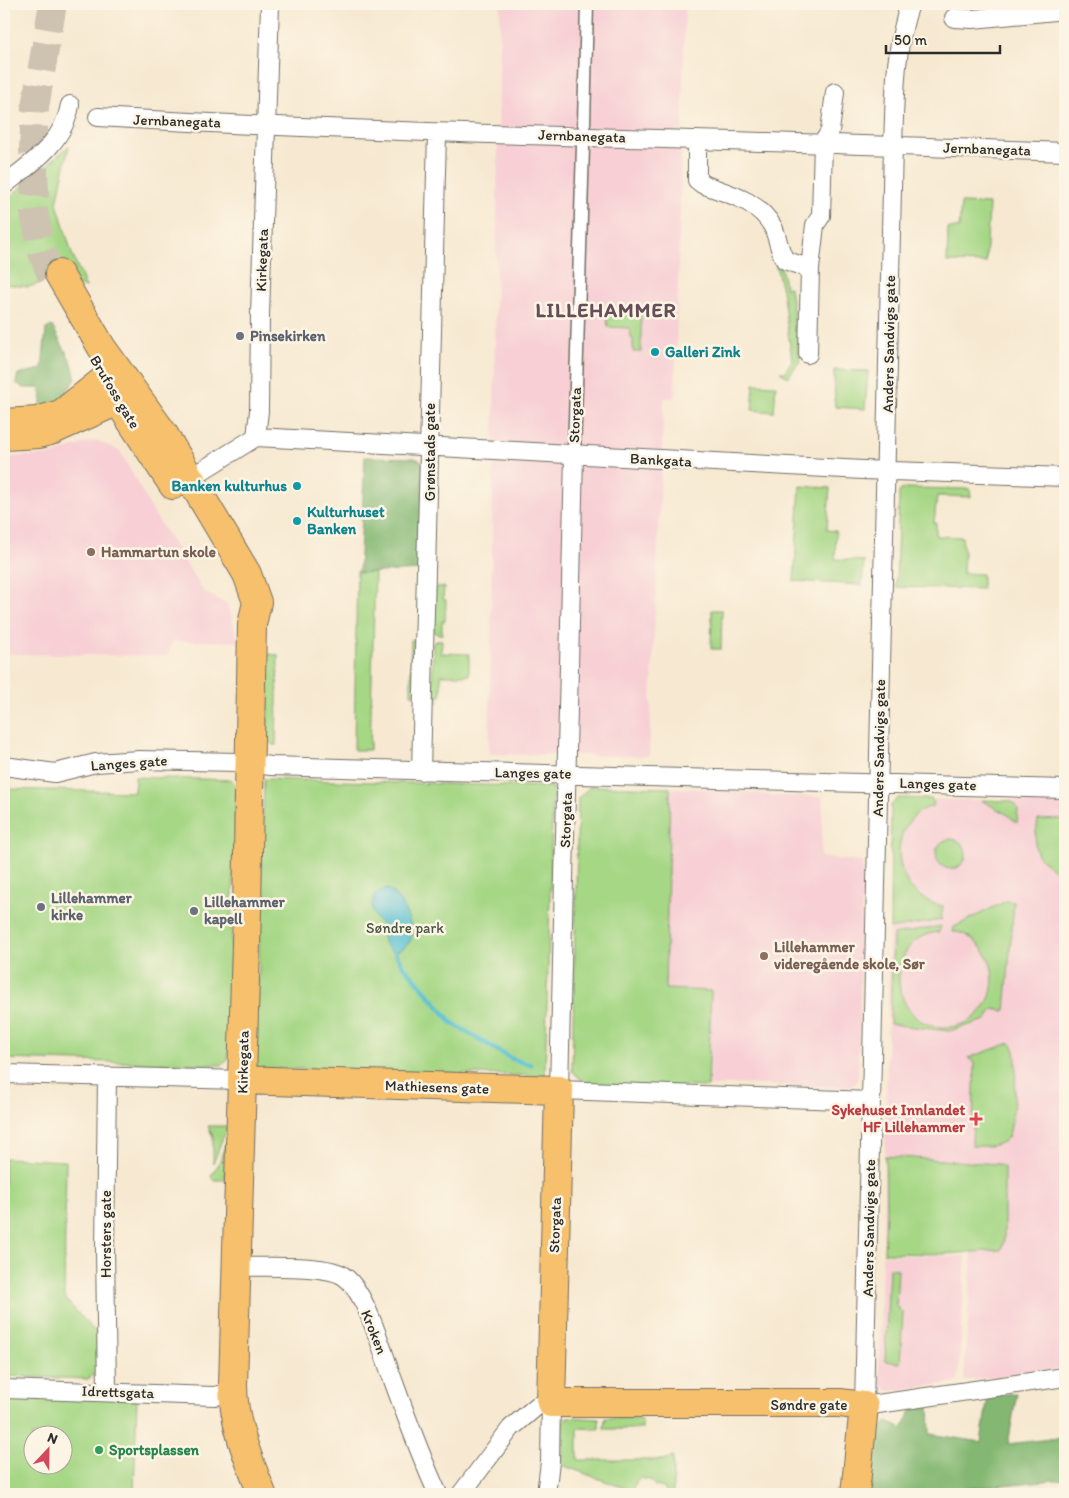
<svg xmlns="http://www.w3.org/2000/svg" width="1069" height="1498" font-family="Itim,sans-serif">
<rect width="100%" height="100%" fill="#fcf5e5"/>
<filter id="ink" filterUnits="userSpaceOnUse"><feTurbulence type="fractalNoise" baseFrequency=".02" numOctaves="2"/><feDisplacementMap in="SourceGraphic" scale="10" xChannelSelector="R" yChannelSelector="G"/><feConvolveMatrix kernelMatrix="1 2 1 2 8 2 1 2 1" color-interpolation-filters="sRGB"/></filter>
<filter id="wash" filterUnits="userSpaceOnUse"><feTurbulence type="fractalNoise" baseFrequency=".0096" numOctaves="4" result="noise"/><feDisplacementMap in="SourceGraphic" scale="20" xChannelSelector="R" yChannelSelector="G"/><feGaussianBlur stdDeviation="1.12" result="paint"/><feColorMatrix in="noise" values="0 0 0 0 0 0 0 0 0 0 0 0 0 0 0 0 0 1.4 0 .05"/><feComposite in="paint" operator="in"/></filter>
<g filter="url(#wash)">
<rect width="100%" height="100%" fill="#f7e9d1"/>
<path fill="#f7cfd4" d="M 500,4 L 685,4 L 675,398 L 664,398 L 649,756 L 489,754 Z
M 98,441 L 120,451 L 153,512 L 204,592 L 227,604 L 239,642 L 173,641 L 167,656 L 4,654 L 4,457 L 51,455 L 89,442 Z
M 670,788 L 720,789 L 777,796 L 823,797 L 821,857 L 863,862 L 858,1078 L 854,1085 L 846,1087 L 732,1084 L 708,1087 L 711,991 L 665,989 Z
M 899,799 L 1065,801 L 1065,1368 L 964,1381 L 972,1253 L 883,1251 L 892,807 Z
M 882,1255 L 966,1256 L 958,1382 L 888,1391 L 879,1383 Z"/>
<path fill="#a6d785" stroke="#688158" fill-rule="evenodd" d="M 69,146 L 57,203 L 72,254 L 86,287 L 74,285 L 62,261 C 44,250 34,266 41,283 L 28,287 L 4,284 L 4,202 Z
M 961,203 L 989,204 L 986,263 L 947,262 L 948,228 L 959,228 Z
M 772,249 L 779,260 L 786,288 L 790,287 L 800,361 L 788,377 L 780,372 L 785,372 L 792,360 L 782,290 Z
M 606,312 L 641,313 L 641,352 L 633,352 L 633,339 L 631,338 L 630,328 L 608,327 Z
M 834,370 L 868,371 L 865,409 L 835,407 Z
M 754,384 L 776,385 L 774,412 L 752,410 Z
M 800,486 L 830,488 L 827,530 L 836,531 L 835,559 L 864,561 L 862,585 L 794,581 Z
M 904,488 L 970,489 L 971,497 L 937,496 L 934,523 L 936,523 L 936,536 L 962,537 L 964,552 L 963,573 L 982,574 L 982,589 L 896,587 L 899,492 Z
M 357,571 L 375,571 L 370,750 L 354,750 Z
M 435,587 L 444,587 L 443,599 L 446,600 L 445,621 L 442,621 L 442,635 L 433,632 Z
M 712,610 L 722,610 L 721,649 L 711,649 Z
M 411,640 L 418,640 L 416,694 L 411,694 Z
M 437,640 L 442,640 L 441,653 L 469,654 L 469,675 L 441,675 L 441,696 L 438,696 L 438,703 L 432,699 L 433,643 Z
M 269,654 L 278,655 L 276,745 L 273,745 L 267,740 Z
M 135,777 L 231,780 L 236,785 L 228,1060 L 222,1065 L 4,1059 L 4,789 L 134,792 Z
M 264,779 L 553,787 L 545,1076 L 256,1068 Z
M 591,786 L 670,788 L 665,989 L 711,991 L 708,1087 L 586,1084 L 572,1071 L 578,798 Z
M 898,798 L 931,799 L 934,802 L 933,806 C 885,818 888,896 943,906 L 941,920 L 890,929 L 891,805 Z
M 981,800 L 1010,801 L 1015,804 L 1018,809 L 1017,823 L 1008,815 Z
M 1065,819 L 1065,876 C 1056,872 1041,861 1037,853 C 1033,845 1037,828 1038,820 Z
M936 854a15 15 0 1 1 30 0a15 15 0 1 1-30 0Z
M 1006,901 L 1014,902 L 1005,1011 L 993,1009 L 986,1020 L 949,1031 L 890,1024 L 893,935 L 941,926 L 939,932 C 884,936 887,1022 940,1027 C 990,1031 1012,970 973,940 C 967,935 961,932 953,932 L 954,927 Z
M 1010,1043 C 1013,1045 1014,1048 1015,1052 C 1018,1062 1013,1129 1008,1137 C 1000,1148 984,1146 972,1146 L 975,1063 L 968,1058 Z
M 208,1126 L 226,1126 L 227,1133 C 220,1138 218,1155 213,1163 L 213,1137 Z
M 226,1142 L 225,1180 L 213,1180 L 211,1176 L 219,1163 Z
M 885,1156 L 997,1164 L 1004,1167 L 1004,1241 L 1001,1250 L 944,1254 L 884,1253 L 886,1209 Z
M 4,1158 L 66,1161 L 64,1298 L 101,1338 L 100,1370 L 88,1379 L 4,1376 Z
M 889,1268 L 898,1269 L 896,1306 L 903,1313 L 900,1363 L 885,1361 Z
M 4,1395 L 137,1398 L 134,1494 L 4,1494 ZM 32,1436 L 62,1436 L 62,1466 L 32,1466 Z
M 568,1417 L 599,1419 L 599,1429 L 578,1428 L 578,1460 L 666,1460 L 673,1456 L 673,1494 L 668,1494 L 664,1488 L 655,1486 L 651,1480 L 639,1478 L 632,1491 L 562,1465 L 563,1421 Z
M 605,1418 L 638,1418 L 642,1420 L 642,1429 L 604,1429 Z"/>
<path fill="#84b872" stroke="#58724e" d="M 52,326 L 72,363 L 76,379 L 60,401 L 40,408 L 42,395 L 39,388 L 24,388 L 16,383 L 18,374 L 42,369 L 46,329 Z
M 365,457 L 415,458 L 423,462 L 420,570 L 359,573 Z
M 1017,1393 L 1008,1444 L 1058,1438 L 1065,1446 L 1065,1479 L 962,1489 L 945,1494 L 870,1494 L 878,1432 L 887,1422 L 903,1429 L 912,1408 L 929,1405 L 930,1434 L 981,1442 L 988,1396 Z"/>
<path fill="#56c0d2" stroke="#40767e" d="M 386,889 C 398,891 414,925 412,936 C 410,945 402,950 395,952 C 382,948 383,936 382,925 C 371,916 369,904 377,892 Z"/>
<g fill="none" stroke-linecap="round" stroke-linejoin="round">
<path stroke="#56c0d2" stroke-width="4.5" d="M 395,952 L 403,966 L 414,977 L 452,1023 L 510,1058 L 531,1065"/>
</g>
</g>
<g filter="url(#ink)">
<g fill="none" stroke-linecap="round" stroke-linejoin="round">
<path stroke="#cec3b0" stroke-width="28" stroke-dasharray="28 14" stroke-linecap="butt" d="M 52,277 L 42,252 L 33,207 L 35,193 L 33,150 L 35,107 L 53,4"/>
<g stroke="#726e65" stroke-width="15">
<path id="pedestrian" d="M 584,124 L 587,4
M 574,455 L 583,146"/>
</g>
<g stroke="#726e65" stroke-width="20">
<path id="minor" d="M 910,4 C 894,49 895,98 893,145 L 864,1406 L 1065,1377
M 954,18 L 973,19 L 1065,10
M 98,117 C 420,136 743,139 1065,152
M 697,140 L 697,180 L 702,184 C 729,194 758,200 773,227 C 778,238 779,250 785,260 L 810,269 L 808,354
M 4,185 C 32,163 64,142 70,105
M 810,269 L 815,225 L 821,216 L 823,143 L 830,131 L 835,92
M 256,437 L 863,470 L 1065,477
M 256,437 L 259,411 L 260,315 L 270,4
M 574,455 L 559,1090 L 871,1101
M 190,478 L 256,437
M 4,766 L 55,773 L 96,763 L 139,760 L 239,762 L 271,766 L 1065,789
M 421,771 C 428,558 432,345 437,133
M 4,1074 L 242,1080
M 235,1267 C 259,1267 323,1264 342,1275 C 366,1289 383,1354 393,1380 C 407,1419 421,1457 438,1494
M 4,1389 L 214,1396 L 233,1393
M 107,1391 L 105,1249 L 107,1077
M 461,1494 L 511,1428 L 537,1406 L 551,1403 L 550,1462 L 546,1494"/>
</g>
<g stroke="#726e65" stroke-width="30">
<path id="primary" d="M 59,274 L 102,348 L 163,433 L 247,574 L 257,602 L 252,625 L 247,910 L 233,1385 C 233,1423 248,1458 262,1494
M 116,398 L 173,485
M 242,1080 L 559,1090 L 551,1403 L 840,1403 L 864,1406 L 855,1494"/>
</g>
<g stroke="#726e65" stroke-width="30">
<path id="trunk" d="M 4,423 L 37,421 L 61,414 L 104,380 L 128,384 L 118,401 L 53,430 L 39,434 L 4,436"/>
</g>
<use href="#pedestrian" stroke="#fff" stroke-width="12"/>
<use href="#minor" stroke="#fff" stroke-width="18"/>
<use href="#primary" stroke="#f7c06c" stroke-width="28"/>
<use href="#trunk" stroke="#f7c06c" stroke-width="28"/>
</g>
</g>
<g fill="#6b7280" stroke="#fcf5e5" stroke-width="2">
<circle cx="240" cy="336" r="5"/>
<circle cx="41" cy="907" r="5"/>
<circle cx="194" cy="911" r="5"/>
</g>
<g fill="#0f9aa8" stroke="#fcf5e5" stroke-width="2">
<circle cx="655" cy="352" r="5"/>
<circle cx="297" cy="486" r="5"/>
<circle cx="297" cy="521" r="5"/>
</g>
<g fill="#8d6e63" stroke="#fcf5e5" stroke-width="2">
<circle cx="91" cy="552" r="5"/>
<circle cx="764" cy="956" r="5"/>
</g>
<path fill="#e0444e" stroke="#fcf5e5" stroke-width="2" d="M973.5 1111.5h5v5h5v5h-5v5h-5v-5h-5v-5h5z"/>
<circle fill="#2e9e5b" stroke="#fcf5e5" stroke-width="2" cx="99" cy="1450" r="5"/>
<g text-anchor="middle" stroke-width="5" stroke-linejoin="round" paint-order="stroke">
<g font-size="15" fill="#2b2b2b" stroke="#fcf5e5">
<text transform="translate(177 121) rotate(2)" y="5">Jernbanegata</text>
<text transform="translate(582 136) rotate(2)" y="5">Jernbanegata</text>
<text transform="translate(987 149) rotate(2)" y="5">Jernbanegata</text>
<text transform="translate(262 260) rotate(-88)" y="5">Kirkegata</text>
<text transform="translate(889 344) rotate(-89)" y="5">Anders Sandvigs gate</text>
<text transform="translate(115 392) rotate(59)" y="5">Brufoss gate</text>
<text transform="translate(575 415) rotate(-88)" y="5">Storgata</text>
<text transform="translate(430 452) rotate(-90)" y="5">Grønstads gate</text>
<text transform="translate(661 460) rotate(3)" y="5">Bankgata</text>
<text transform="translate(879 748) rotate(-89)" y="5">Anders Sandvigs gate</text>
<text transform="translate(129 763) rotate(-4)" y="5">Langes gate</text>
<text transform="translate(533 773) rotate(1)" y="5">Langes gate</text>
<text transform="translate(938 784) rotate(2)" y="5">Langes gate</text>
<text transform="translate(566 820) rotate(-88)" y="5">Storgata</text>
<text transform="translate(243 1062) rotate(-89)" y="5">Kirkegata</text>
<text transform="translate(437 1087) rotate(2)" y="5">Mathiesens gate</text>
<text transform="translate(555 1225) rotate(-88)" y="5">Storgata</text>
<text transform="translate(869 1228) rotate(-89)" y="5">Anders Sandvigs gate</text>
<text transform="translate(106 1234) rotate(-90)" y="5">Horsters gate</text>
<text transform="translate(374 1332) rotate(68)" y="5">Kroken</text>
<text transform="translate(118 1392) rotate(2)" y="5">Idrettsgata</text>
<text x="809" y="1410">Søndre gate</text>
</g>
<g font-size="15" font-weight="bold" fill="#5b616d" stroke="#fcf5e5" text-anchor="start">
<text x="250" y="341">Pinsekirken</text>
<text x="51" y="903">Lillehammer<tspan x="51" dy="17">kirke</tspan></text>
<text x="204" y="907">Lillehammer<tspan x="204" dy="17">kapell</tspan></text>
</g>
<g font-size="15" font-weight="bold" fill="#0d838f" stroke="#fcf5e5" text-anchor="start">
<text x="665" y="357">Galleri Zink</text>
<text x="287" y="491" text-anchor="end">Banken kulturhus</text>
<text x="307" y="517">Kulturhuset<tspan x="307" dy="17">Banken</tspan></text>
</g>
<g font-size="15" font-weight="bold" fill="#785e54" stroke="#fcf5e5" text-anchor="start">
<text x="101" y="557">Hammartun skole</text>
<text x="774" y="952">Lillehammer<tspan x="774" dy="17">videregående skole, Sør</tspan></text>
</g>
<g font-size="15" fill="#4a5642" stroke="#fcf5e5">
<text x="405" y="933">Søndre park</text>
</g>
<g font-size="15" font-weight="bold" fill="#be3a42" stroke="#fcf5e5" text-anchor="end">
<text x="965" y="1115">Sykehuset Innlandet<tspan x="965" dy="17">HF Lillehammer</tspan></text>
</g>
<g font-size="15" font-weight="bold" fill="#27864d" stroke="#fcf5e5" text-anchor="start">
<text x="109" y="1455">Sportsplassen</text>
</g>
<g font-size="20" font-weight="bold" letter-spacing="1" fill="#654e59" stroke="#fcf5e5">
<text x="606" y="317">LILLEHAMMER</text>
</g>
</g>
<rect width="1069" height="1498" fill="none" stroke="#fcf5e5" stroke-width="20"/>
<g transform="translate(48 1450) rotate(22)"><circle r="24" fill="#fcf5e5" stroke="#a8a49b"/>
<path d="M0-4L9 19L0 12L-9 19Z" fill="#d1495b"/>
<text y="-8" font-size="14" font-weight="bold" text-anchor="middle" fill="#2b2b2b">N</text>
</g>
<path d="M886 45v8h114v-8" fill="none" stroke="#2b2b2b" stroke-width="2.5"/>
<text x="894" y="45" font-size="15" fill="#2b2b2b" stroke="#fcf5e5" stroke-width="4" paint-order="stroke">50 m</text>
</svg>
